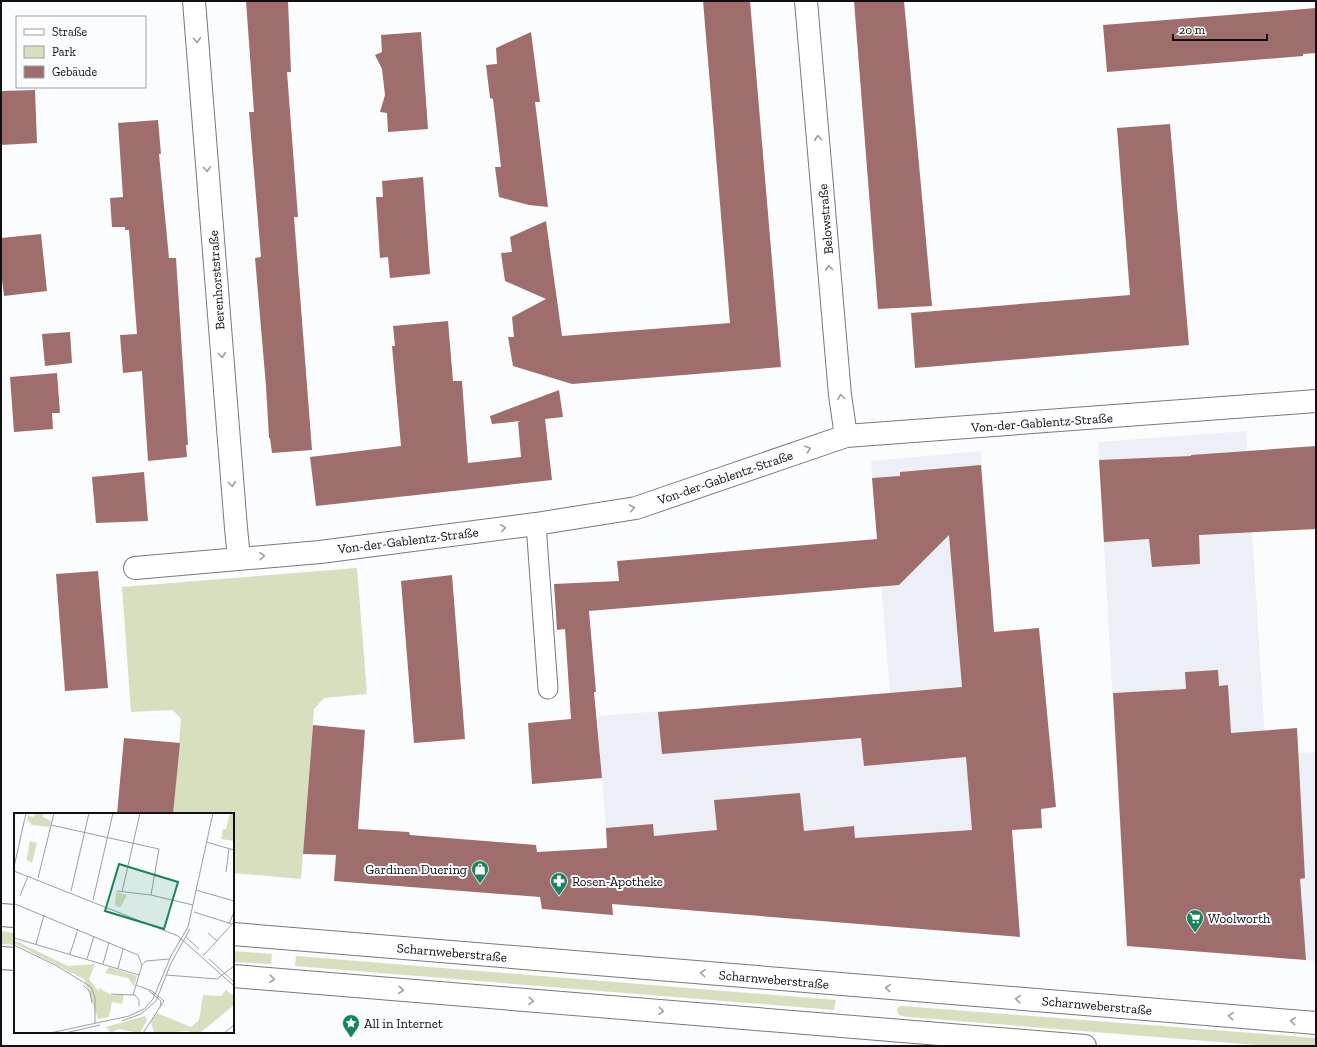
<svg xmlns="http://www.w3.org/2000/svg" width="1317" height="1047" font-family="'Zilla Slab',serif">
<rect width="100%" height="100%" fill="#fbfcfe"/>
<path fill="#edeff7" d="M 1246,431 L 1266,755 L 1316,752 L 1316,961 L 1127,946 L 1098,442 Z
M 981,451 L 994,632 L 1020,937 L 724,912 L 606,828 L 597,716 L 890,693 L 871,461 Z"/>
<path fill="#d7dfbe" d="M 357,568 L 367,694 L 324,698 L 314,709 L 301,879 L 233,873 L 233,814 L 173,814 L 181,719 L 173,710 L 131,712 L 122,587 Z
M 1,931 L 15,933 L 15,945 L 1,944 Z
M 233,951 L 272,954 L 271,964 L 233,962 Z
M 296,956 L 836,1000 L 834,1010 L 295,966 Z
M 902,1006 L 1316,1038 L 1316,1046 L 1269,1046 L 908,1017 L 899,1015 L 897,1011 L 898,1007 Z"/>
<path fill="#9f6e6c" d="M 246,1 L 288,1 L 291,72 L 287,72 L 298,217 L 294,217 L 312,450 L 272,453 L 270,438 L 269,438 L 266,386 L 255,258 L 261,257 L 249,112 L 254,112 Z
M 703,1 L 750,1 L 781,367 L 572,384 L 513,366 L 508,337 L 514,337 L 512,317 L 546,299 L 505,281 L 501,253 L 512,252 L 510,237 L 546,221 L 562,336 L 730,323 Z
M 854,1 L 904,1 L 932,306 L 878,309 Z
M 1316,8 L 1316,53 L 1303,54 L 1303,56 L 1107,72 L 1103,25 Z
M 421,32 L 428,129 L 388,132 L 387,113 L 380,112 L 385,95 L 382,69 L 375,55 L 382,52 L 381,35 Z
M 531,32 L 540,102 L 535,102 L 548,207 L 529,205 L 499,197 L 495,167 L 501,167 L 493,99 L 490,98 L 486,65 L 497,64 L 496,48 Z
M 35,90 L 37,143 L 1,145 L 1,91 Z
M 158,120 L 161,154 L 159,154 L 169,258 L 176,258 L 188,445 L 186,445 L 187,457 L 148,461 L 142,371 L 123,373 L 120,335 L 137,334 L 129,230 L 125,230 L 125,227 L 112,227 L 110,198 L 123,197 L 118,123 Z
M 1170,124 L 1189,345 L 915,368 L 911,313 L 1130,295 L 1117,128 Z
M 423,177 L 430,274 L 390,278 L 388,257 L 380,258 L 376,197 L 383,197 L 382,181 Z
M 41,234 L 47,291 L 4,296 L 1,271 L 1,238 Z
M 448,321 L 453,381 L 462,381 L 468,463 L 521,457 L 518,422 L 521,421 L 492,424 L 490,416 L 559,390 L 563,417 L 545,419 L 552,480 L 316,506 L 310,457 L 401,446 L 392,346 L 395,346 L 393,326 Z
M 70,332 L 72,363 L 45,366 L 42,334 Z
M 57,373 L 60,413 L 52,413 L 53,429 L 14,432 L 10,377 Z
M 1316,446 L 1316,529 L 1199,535 L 1200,564 L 1152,567 L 1149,539 L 1104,542 L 1099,460 L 1191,456 L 1191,455 Z
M 981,465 L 994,632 L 1039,628 L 1056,807 L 1041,809 L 1042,828 L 1012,830 L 1020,937 L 612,904 L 613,915 L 542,909 L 540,897 L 334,881 L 336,855 L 303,854 L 313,725 L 365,730 L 358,829 L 409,832 L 410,835 L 536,845 L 537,852 L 607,848 L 606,828 L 653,824 L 654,836 L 717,830 L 714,800 L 800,793 L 804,831 L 854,826 L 855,838 L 972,830 L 966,757 L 864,766 L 861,738 L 662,754 L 658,712 L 962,687 L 949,535 L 899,585 L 589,611 L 596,692 L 594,692 L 602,778 L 532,784 L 528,723 L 571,719 L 565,629 L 557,630 L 554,584 L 619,581 L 617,561 L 877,539 L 872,478 L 900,476 L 900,472 Z
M 144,472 L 148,521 L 96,523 L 92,477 Z
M 98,571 L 108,688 L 65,691 L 56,574 Z
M 452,575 L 465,739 L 414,743 L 401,581 Z
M 1218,670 L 1219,686 L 1228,685 L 1231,733 L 1297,728 L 1305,878 L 1300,879 L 1306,960 L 1127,946 L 1113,693 L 1186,689 L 1185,672 Z
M 124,738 L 180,743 L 173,814 L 117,814 Z"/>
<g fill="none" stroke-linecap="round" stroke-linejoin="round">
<g stroke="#767882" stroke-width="21">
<path id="service" d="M 536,524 L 548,689"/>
</g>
<g stroke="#767882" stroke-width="24">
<path id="minor" d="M 194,1 L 236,528 L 239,558
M 806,1 L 840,395 L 846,436
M 135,568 L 320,552 L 536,524 L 636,508 L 846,436 L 1316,401"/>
</g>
<g stroke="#767882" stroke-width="24">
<path id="secondary" d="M 1,915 L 15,916
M 233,934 L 1316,1023
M 1,958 L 15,959
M 233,976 L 1085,1046"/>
</g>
<use href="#service" stroke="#fff" stroke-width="19"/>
<use href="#minor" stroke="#fff" stroke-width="22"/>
<use href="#secondary" stroke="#fff" stroke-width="22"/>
</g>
<defs><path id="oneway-chevron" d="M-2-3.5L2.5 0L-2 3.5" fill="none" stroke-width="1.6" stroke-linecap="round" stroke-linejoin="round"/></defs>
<g stroke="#9f9fa1">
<use href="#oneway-chevron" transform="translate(197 40) rotate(86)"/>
<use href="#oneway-chevron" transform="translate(818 138) rotate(-95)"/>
<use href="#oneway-chevron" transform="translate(207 169) rotate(86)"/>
<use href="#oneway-chevron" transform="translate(829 268) rotate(-95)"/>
<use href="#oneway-chevron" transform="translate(222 355) rotate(85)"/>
<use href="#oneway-chevron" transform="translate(841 397) rotate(-97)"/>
<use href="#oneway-chevron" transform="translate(808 449) rotate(-19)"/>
<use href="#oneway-chevron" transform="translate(232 484) rotate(85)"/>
<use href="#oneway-chevron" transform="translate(632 508) rotate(-11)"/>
<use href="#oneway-chevron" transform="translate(503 528) rotate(-8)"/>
<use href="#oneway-chevron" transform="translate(262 556) rotate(-5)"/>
<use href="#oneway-chevron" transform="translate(703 973) rotate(-175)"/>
<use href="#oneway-chevron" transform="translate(272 979) rotate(5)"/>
<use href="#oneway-chevron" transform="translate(888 988) rotate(-175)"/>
<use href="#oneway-chevron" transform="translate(401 990) rotate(5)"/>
<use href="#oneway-chevron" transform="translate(1018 999) rotate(-175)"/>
<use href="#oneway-chevron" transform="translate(531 1001) rotate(5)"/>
<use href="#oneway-chevron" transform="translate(661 1011) rotate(5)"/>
<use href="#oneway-chevron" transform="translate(1231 1016) rotate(-175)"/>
<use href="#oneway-chevron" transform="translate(1293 1021) rotate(-175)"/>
</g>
<defs>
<g id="shop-pin" transform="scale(0.9)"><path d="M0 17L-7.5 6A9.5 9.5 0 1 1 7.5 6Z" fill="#17835f" stroke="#fbfcfe"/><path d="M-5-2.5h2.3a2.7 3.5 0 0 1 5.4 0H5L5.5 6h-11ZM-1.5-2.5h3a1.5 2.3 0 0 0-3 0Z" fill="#fff"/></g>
<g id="pharmacy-pin" transform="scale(0.9)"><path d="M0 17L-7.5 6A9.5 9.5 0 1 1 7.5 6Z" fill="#17835f" stroke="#fbfcfe"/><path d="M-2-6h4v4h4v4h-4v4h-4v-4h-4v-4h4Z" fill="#fff"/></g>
<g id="supermarket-pin" transform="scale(0.9)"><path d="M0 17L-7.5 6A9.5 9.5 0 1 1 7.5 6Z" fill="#17835f" stroke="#fbfcfe"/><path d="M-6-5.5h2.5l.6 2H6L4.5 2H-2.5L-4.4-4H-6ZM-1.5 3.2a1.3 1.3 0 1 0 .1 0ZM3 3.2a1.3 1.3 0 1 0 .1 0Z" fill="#fff"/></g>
<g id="sight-pin" transform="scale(0.9)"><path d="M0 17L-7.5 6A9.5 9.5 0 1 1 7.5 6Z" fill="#17835f" stroke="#fbfcfe"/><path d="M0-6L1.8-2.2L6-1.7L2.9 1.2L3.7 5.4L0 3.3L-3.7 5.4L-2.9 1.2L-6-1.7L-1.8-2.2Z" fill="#fff"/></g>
</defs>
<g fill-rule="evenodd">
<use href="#shop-pin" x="480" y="869"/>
<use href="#pharmacy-pin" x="559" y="881"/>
<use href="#supermarket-pin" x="1195" y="918"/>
<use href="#sight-pin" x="351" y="1023"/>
</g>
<g text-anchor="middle" stroke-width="4" stroke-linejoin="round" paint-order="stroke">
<g font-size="13" fill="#0f1014" stroke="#fbfcfe">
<text transform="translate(825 219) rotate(-95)" y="5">Belowstraße</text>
<text transform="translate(216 280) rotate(-94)" y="5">Berenhorststraße</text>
<text transform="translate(1042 422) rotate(-4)" y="5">Von-der-Gablentz-Straße</text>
<text transform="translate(725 477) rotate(-19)" y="5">Von-der-Gablentz-Straße</text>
<text transform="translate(408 540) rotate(-7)" y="5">Von-der-Gablentz-Straße</text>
<text transform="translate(452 952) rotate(5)" y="5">Scharnweberstraße</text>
<text transform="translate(774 979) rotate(5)" y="5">Scharnweberstraße</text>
<text transform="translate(1097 1005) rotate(5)" y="5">Scharnweberstraße</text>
</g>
<g font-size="13" fill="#0f1014" stroke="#fbfcfe" text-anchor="start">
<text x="467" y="874" text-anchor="end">Gardinen Duering</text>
<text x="572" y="886">Rosen-Apotheke</text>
<text x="1208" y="923">Woolworth</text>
<text x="364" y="1028">All in Internet</text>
</g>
</g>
<g transform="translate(14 813)">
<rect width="220" height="220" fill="#fbfcfe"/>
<path d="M 24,0 L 29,0 L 29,4 L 37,8 L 36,14 L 17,12 L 17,10 L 13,8 L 14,3 L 19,4 ZM 216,0 L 220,0 L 220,28 L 207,26 L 209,16 L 212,16 ZM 16,28 L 23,30 L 18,50 L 13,47 L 12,50 ZM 102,79 L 113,82 L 106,95 L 101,92 ZM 0,127 L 54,153 L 81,151 L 75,166 L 84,178 L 85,175 L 97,182 L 110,182 L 108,191 L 98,189 L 95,204 L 84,206 L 70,166 L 0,130 ZM 95,154 L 123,163 L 120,174 L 114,165 L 91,160 ZM 212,177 L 218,182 L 220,180 L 220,192 L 186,220 L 175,220 L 175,218 L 140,220 L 137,209 L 143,200 L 177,214 L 185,207 L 189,182 L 207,183 ZM 131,203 L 133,207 L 126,220 L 104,216 L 97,220 L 92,214 Z" fill="#d7dfbe"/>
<path fill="none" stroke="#9d9ea0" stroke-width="1" d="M 37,12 L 145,36 L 137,82M 192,29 L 220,37M 0,54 L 12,0M 0,58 L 164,123 L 220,173M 212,59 L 215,36M 24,65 L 40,0M 182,77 L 220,88M 57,78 L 75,0M 103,78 L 137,82 L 179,92M 108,79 L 126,0M 6,83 L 14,63M 79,87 L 99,0M 1,91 L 124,142 L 128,152 L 119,182M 180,99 L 218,111M 215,111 L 220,99M 194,120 L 203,128M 172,124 L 185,136M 0,125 L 125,162M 22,131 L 30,102M 0,132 L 43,153 L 77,174 L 81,185 L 81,211M 56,141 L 64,116M 189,143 L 220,109M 73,146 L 80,123M 195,146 L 220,169M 89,151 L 95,129M 128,152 L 132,148 L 155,146M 104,155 L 109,136M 152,162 L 203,166 L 220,153M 69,172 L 76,179 L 78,190M 122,172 L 138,178 L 150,188 L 129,220M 135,178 L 147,188 L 146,194M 97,181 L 121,182 L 125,187 L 125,193M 108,208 L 127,201 L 142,188 L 157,150 L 176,116M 36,220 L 115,203 L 130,196 L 139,186 L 157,143 L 174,114 L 199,0M 51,220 L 86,212M 210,220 L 220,212"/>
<path fill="#17835f" fill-opacity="0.15" stroke="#17835f" stroke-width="2" d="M 105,51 L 164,69 L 150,116 L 91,98 Z"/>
<rect width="220" height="220" fill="none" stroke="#0f1014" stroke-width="2"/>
</g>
<rect width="1317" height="1047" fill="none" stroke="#0f1014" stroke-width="4"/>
<rect x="16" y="16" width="130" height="72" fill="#fbfcfe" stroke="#9d9ea0"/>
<rect x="24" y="29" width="20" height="6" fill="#ffffff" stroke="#9d9ea0"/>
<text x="52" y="36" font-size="12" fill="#0f1014">Straße</text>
<rect x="24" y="46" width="20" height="12" fill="#d7dfbe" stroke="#9d9ea0"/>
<text x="52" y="56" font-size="12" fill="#0f1014">Park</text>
<rect x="24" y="66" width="20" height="12" fill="#9f6e6c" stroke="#9d9ea0"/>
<text x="52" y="76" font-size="12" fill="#0f1014">Gebäude</text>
<path d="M1173 34v6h94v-6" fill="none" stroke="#0f1014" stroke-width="2"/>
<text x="1179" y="34" font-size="12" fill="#0f1014" stroke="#fbfcfe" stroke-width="3" paint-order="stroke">20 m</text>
</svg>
